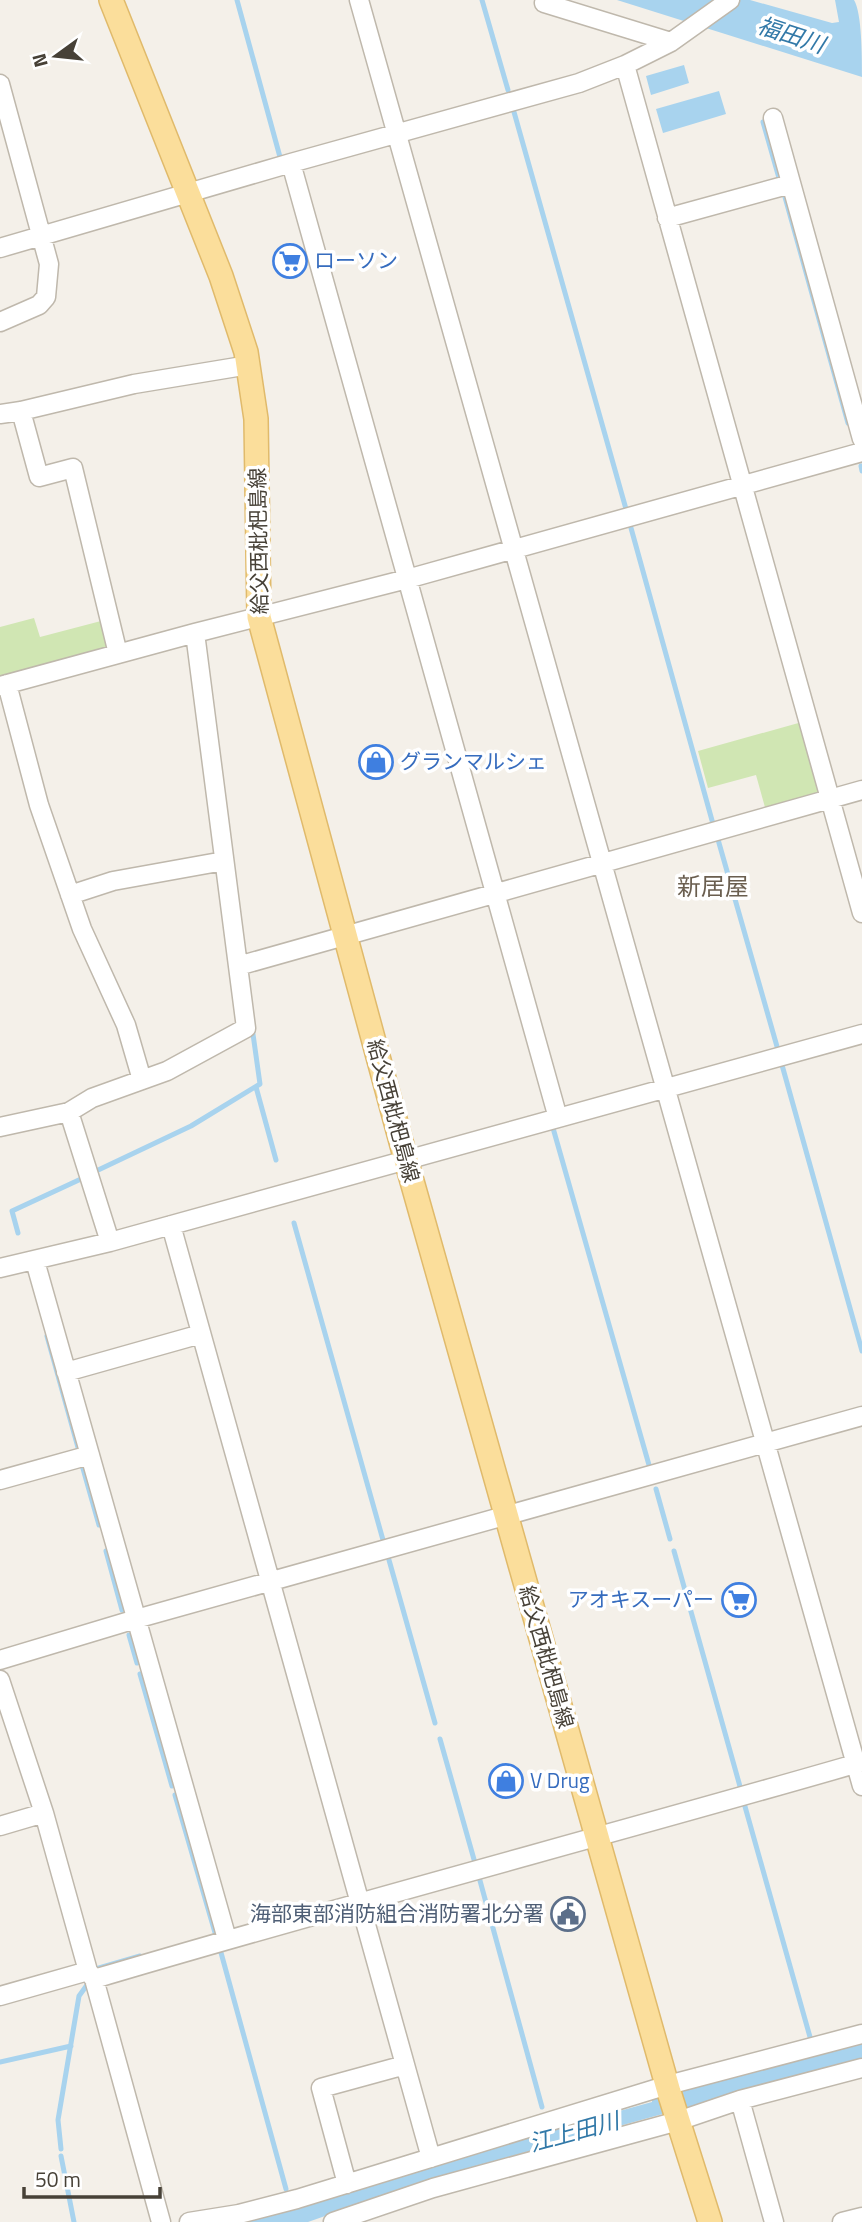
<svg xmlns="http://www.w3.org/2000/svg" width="862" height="2222" font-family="'Titillium Web','Noto Sans JP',sans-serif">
<rect width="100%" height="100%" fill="#f4f0e9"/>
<path fill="#d0e6b3" d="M 34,618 L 40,637 L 101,621 L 108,647 L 0,676 L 0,627 Z
M 802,722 L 822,796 L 766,811 L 756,775 L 708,788 L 698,751 Z"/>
<path fill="#a8d3ee" d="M 617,0 L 750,0 L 832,23 L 839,22 L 835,0 L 854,0 C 862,13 862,57 862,77 Z
M 684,65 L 689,83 L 651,95 L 646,76 Z
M 719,91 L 726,114 L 663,133 L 656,109 Z
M 862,2043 L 862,2061 L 799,2076 L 436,2177 L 308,2222 L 232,2222 L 434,2162 L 652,2102 L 652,2100 C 721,2078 791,2060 862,2043 Z"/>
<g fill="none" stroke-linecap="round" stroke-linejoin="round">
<path stroke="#a8d3ee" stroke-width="5" d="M 237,0 L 280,157
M 482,0 L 508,90
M 514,112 L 626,509
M 763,122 L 779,178
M 785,197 L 848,423
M 861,466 L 862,471
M 631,528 L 713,824
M 717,836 L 778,1050
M 782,1065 L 862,1351
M 256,1087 L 276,1160
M 553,1128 L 649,1465
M 94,1172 L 191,1126 L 260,1084 L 252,1027
M 294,1223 L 383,1540
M 18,1233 L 12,1211 L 81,1179
M 47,1336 L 79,1451
M 82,1465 L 99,1525
M 656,1489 L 670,1539
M 106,1551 L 122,1610
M 674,1551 L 741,1790
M 389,1560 L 435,1723
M 129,1635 L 137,1663
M 140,1674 L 172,1786
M 440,1739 L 475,1863
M 175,1795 L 216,1936
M 744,1803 L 810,2037
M 479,1877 L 542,2107
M 220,1949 L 286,2189
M 99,1968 L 140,1956
M 0,2062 L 71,2046
M 61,2149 L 58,2120 L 79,1996 L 87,1985
M 61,2156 L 74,2222"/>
<g stroke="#bfb8ac" stroke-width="21">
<path id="minor" d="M 359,0 L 862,1786
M 544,3 L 671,42
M 625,65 L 862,913
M 0,84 L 49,264 L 46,297 L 39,305 L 0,322
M 773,118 L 862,439
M 291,163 L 558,1118
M 667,218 L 791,184
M 0,248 L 291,163 L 579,83 L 625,65 L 671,42 L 730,0
M 21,411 L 39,477 L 73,468 L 118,654
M 0,414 L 21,411 L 134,384 L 249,365
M 7,684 L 39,805 L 82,929 L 126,1025 L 142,1080
M 0,686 L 195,633 L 407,579 L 862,452
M 70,895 L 113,881 L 224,861
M 238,966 L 862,790
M 69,1112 L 110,1242
M 0,1127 L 69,1112 L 92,1098 L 167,1071 L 246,1028 L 195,633
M 171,1225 L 431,2158
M 35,1261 L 227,1939
M 0,1268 L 110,1242 L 862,1034
M 66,1372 L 201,1334
M 0,1480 L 90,1455
M 0,1660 L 136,1619 L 862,1416
M 0,1680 L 44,1813 L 88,1971 L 94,1979 L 161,2222
M 0,1826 L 44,1813
M 94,1979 C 349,1903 606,1836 862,1762
M 0,1996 L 88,1971
M 740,2100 L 774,2222
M 347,2184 L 321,2088 L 405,2065
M 189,2222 L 239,2214 L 297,2199 L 668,2085 L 862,2034
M 333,2222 L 433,2188 L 678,2121 L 740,2100 L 862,2068
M 842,2222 L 862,2217"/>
</g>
<g stroke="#e0ba6b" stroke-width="26">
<path id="major" d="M 111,0 L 221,276 L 246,352 L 256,419 L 259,617 L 406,1160 L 669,2092 L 710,2222"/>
</g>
<use href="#minor" stroke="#fff" stroke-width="18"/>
<use href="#major" stroke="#fbde9b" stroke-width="23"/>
</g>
<defs>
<g id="supermarket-ring" transform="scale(1.75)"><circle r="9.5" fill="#fff" stroke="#3f7fe0" stroke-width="1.5"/><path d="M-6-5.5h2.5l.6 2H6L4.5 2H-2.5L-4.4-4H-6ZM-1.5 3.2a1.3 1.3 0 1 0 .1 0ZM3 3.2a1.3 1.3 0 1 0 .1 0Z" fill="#3f7fe0"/></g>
<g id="shop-ring" transform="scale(1.75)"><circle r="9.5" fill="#fff" stroke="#3f7fe0" stroke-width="1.5"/><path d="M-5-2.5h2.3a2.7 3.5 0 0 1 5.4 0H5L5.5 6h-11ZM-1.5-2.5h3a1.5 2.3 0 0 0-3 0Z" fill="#3f7fe0"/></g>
<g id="civic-ring" transform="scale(1.75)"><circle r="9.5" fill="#fff" stroke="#5c6f8a" stroke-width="1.5"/><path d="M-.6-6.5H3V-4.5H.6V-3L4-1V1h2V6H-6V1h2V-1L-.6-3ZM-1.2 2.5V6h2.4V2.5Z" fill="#5c6f8a"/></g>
</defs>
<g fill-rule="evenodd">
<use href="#supermarket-ring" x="290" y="261"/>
<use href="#shop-ring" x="376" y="762"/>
<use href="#supermarket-ring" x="739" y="1600"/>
<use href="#shop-ring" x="506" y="1781"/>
<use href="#civic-ring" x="568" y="1914"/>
</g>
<g text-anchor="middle" stroke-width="7" stroke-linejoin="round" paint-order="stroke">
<g font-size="21" fill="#366cbe" stroke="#fff" text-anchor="start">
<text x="314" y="268">ローソン</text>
<text x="400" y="769">グランマルシェ</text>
<text x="714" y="1607" text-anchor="end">アオキスーパー</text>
<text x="530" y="1788">V Drug</text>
</g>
<g font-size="21" fill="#474137" stroke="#fff">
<text transform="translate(259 541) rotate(-91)" y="7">給父西枇杷島線</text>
<text transform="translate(393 1111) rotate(75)" y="7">給父西枇杷島線</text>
<text transform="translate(546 1657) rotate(74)" y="7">給父西枇杷島線</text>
</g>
<g font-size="21" fill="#4e5e75" stroke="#fff" text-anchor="end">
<text x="544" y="1921">海部東部消防組合消防署北分署</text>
</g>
<g font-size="23" font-style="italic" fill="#3279a8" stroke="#fff">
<text transform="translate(791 35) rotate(18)" y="8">福田川</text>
<text transform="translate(574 2132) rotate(-15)" y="8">江上田川</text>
</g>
<g font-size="24" fill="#6a5e4f" stroke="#fff">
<text x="713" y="895">新居屋</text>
</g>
</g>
<g transform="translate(56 56) rotate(255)" stroke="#ffffff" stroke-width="5" paint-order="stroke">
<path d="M0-5L12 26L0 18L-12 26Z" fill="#474137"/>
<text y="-10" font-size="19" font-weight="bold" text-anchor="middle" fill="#474137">N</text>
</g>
<path d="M24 2187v10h136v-10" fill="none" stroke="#474137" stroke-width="3.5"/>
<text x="35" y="2187" font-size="21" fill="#474137" stroke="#ffffff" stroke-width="5" paint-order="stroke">50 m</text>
</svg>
